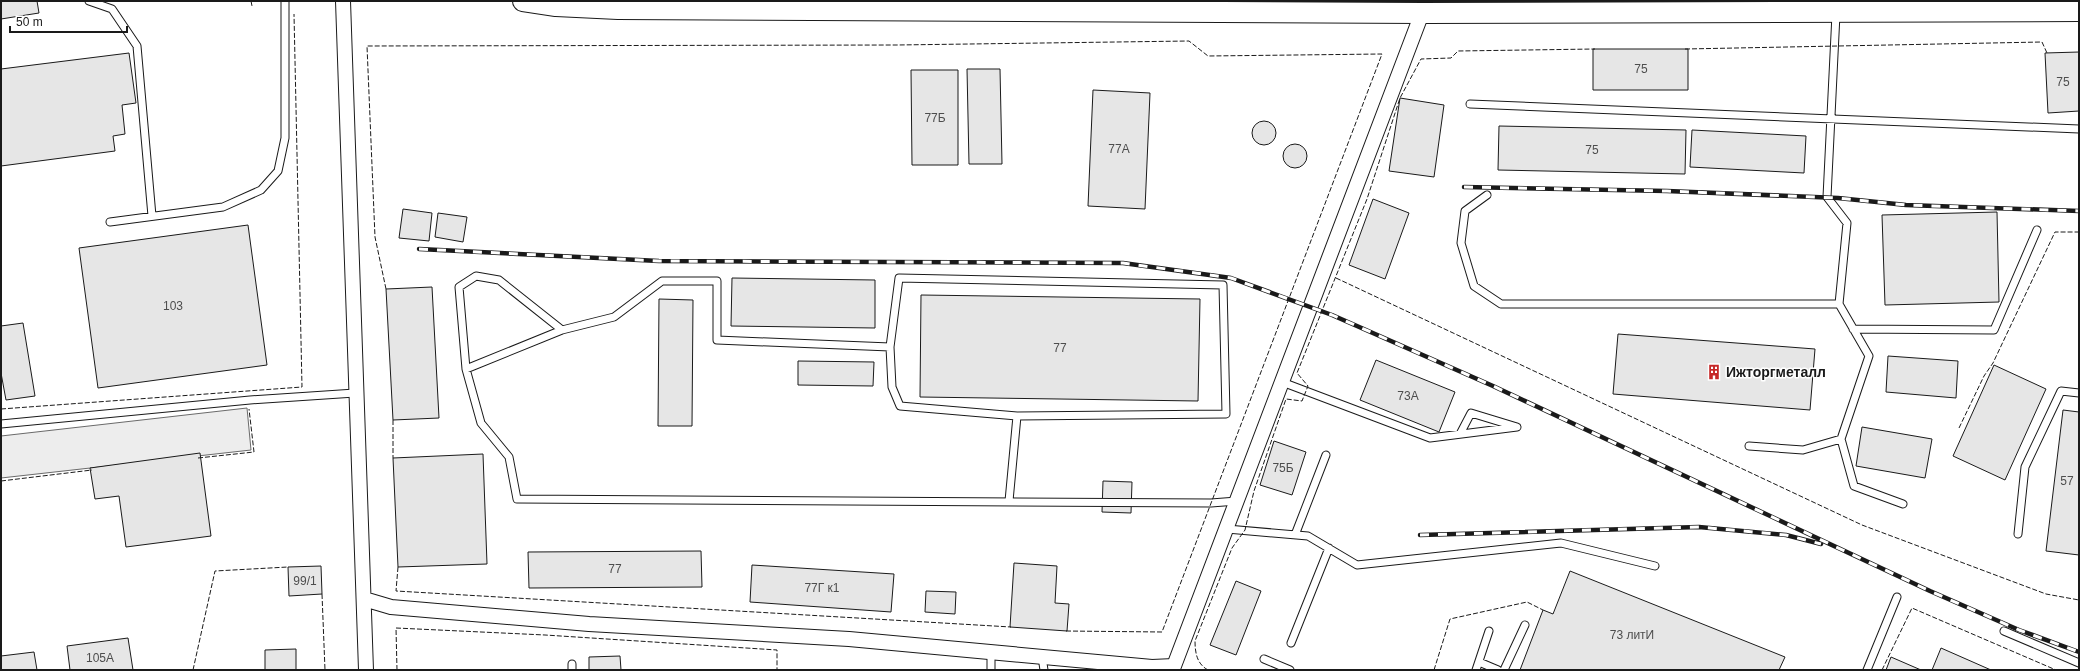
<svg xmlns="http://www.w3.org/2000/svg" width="2080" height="671" font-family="Arial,sans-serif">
<rect width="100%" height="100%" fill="#fff"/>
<path fill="#ededed" stroke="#6a6a6a" d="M 247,408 L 251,450 L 1,478 L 1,436 Z"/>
<path fill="#e6e6e6" stroke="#1a1a1a" d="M 1,1 L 37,1 L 39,13 L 1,19 Z
M 1593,49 L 1688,49 L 1688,90 L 1593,90 Z
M 2079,52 L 2079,111 L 2048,113 L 2045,53 Z
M 129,53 L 136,103 L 122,105 L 125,134 L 113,136 L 115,151 L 1,166 L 1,69 Z
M 967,69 L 1000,69 L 1002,164 L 969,164 Z
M 911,70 L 958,70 L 958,165 L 912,165 Z
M 1093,90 L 1150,93 L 1145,209 L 1088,206 Z
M 1400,98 L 1444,105 L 1434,177 L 1389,171 Z
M1252 133a12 12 0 1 1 24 0a12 12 0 1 1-24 0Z
M 1499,126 L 1686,130 L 1685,174 L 1498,170 Z
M 1692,130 L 1806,136 L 1804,173 L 1690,167 Z
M1283 156a12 12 0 1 1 24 0a12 12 0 1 1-24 0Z
M 1373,199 L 1409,213 L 1385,279 L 1349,265 Z
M 403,209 L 432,213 L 429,241 L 399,238 Z
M 1997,212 L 1999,302 L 1885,305 L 1882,215 Z
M 438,213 L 467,217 L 463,242 L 435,237 Z
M 248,225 L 267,365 L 98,388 L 79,248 Z
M 732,278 L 875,280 L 875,328 L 731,326 Z
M 432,287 L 439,418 L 393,420 L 386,289 Z
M 921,295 L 1200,299 L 1198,401 L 920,397 Z
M 659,299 L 693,300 L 692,426 L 658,426 Z
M 23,323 L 35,396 L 6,400 L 1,373 L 1,326 Z
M 1618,334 L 1815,349 L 1810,410 L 1613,394 Z
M 1888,356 L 1958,361 L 1956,398 L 1886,392 Z
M 1376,360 L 1455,392 L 1439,432 L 1360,400 Z
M 798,361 L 874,362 L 873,386 L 798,385 Z
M 1994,365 L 2046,389 L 2005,480 L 1953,456 Z
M 2063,410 L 2079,412 L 2079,555 L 2046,551 Z
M 1862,427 L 1932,439 L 1925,478 L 1856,466 Z
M 1274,441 L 1306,452 L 1292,495 L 1260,485 Z
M 200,453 L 211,536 L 126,547 L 119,496 L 95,499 L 90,468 Z
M 483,454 L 487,564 L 398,567 L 393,458 Z
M 1103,481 L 1132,482 L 1131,513 L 1102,512 Z
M 701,551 L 702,587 L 529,588 L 528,552 Z
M 1014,563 L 1057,566 L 1055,603 L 1069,604 L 1067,631 L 1010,627 Z
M 752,565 L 894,574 L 891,612 L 750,602 Z
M 321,566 L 322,594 L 289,596 L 288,567 Z
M 1570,571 L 1785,657 L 1779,670 L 1520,670 L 1543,610 L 1553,614 Z
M 1236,581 L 1261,591 L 1236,655 L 1210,645 Z
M 926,591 L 956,592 L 955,614 L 925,612 Z
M 128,638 L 133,670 L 70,670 L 67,646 Z
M 1941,648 L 1991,670 L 1932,670 Z
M 296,649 L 296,670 L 265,670 L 265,650 Z
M 34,652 L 37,670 L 1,670 L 1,656 Z
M 620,656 L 621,670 L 589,670 L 589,657 Z
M 1891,657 L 1921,670 L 1886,670 Z"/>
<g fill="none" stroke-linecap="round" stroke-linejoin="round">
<g stroke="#1a1a1a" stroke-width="9">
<path id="service" d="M 89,1 L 112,9 L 137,46 L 152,216
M 1470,104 L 2079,129
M 1487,195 L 1465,211 L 1461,243 L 1474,286 L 1501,304 L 1839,304 L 1847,223 L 1827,197 L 1836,14
M 110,222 L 223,207 L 261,190 L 278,171 L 285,138 L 285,1
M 1839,304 L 1869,356 L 1841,439 L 1854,486 L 1903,504
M 1853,329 L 1994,330 L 2037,230
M 890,347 L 899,278 L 1223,285 L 1226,414 L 1017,416
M 466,369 L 562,330
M 1282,382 L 1430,438 L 1517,427 L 1471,413 L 1460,434
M 1,424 L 250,400 L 355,393
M 1749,446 L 1803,450 L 1841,439
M 1009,501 L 1017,416 L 900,406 L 892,387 L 890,347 L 717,340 L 717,281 L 662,281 L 614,317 L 562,330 L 499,280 L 476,276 L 459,287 L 466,369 L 481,423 L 509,457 L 517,499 L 1211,503 L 1237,501
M 1227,529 L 1308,536 L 1357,565 L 1561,543 L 1655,566
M 2018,534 L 2025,467 L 2061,391 L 2079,393
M 1295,535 L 1326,455
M 2004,631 L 2079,663
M 1291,643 L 1329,548
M 991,652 L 991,670
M 1042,657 L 1044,670
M 1264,659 L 1290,670
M 1479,662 L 1498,670
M 572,670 L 572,664
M 1476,670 L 1489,631
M 1504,670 L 1525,625
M 1867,670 L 1897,597"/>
</g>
<g stroke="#1a1a1a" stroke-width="16">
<path id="minor" d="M 343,1 L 366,670
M 364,599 L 391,607 L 589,624 L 849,639 L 1152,667 L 1174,666 L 1422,13"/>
</g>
<g stroke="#1a1a1a" stroke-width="22">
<path id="secondary" d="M 523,1 L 556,6 L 618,9 L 1422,13 L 2079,11"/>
</g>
<use href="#service" stroke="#fff" stroke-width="7"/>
<use href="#minor" stroke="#fff" stroke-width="14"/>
<use href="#secondary" stroke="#fff" stroke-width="20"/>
<g stroke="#1a1a1a" stroke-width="4.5">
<path id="rail" d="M 1464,187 L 1667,191 L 1838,198 L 1906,205 L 2079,211
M 419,249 L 659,261 L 1123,263 L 1231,278 L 1332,315 L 1493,386 L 1930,591 L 2019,630 L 2079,652
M 1420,535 L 1699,527 L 1786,535 L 1821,544"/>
</g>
<use href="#rail" stroke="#fff" stroke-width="3" stroke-dasharray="9" stroke-linecap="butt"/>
<path stroke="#1a1a1a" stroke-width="1" stroke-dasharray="5 2" stroke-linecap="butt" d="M 251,1 L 252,6
M 1685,49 L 2042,42 L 2047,53
M 1336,278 L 1862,525 L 2046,594 L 2079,600
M 386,289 L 375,237 L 367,46 L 897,45 L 1189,41 L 1208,56 L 1382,54 L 1162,632 L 1065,631
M 1,409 L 302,387 L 294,14
M 393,420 L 393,458
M 1959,428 L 1984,376 L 1993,363 L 2055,232 L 2079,232
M 198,458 L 254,452 L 249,409
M 1,481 L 92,470
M 398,567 L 396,591 L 1011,627
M 322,594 L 325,670
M 193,670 L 215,571 L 288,567
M 397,670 L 396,628 L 545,635 L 777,650 L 777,670
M 1208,670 C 1197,664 1195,653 1195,641 L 1232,548 L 1245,530 L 1254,491 L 1286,399 L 1302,401 L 1308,386 L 1297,373 L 1367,199 L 1400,98 L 1421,59 L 1451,58 L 1458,51 L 1595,49
M 1434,670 L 1450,619 L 1527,602 L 1543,610
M 1882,670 L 1912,608 L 2056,670"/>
</g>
<defs>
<g id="building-bare" transform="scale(1.2)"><path d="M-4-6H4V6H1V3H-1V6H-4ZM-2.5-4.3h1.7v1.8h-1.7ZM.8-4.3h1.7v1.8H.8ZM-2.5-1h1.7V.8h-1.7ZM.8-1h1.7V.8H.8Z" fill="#c62828" stroke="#fff" stroke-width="2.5" paint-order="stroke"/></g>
</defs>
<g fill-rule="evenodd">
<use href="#building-bare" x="1714" y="372"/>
</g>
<g text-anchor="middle" stroke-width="3" stroke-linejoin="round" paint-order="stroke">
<g font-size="12" fill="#4d4d4d">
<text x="1641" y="73">75</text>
<text x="2063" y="86">75</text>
<text x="935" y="122">77Б</text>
<text x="1119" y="153">77А</text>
<text x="1592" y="154">75</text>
<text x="173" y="310">103</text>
<text x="1060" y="352">77</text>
<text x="1408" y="400">73А</text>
<text x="1283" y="472">75Б</text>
<text x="2067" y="485">57</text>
<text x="615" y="573">77</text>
<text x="305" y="585">99/1</text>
<text x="822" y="592">77Г к1</text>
<text x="1632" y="639">73 литИ</text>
<text x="100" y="662">105А</text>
</g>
<g font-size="14" font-weight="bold" fill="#1a1a1a" stroke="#fff" text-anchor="start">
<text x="1726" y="377">Ижторгметалл</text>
</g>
</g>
<rect width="2080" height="671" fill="none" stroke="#1a1a1a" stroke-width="4"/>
<path d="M10 26v6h117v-6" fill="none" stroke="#1a1a1a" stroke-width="2"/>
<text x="16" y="26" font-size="12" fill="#1a1a1a" stroke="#ffffff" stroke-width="3" paint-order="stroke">50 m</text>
</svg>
